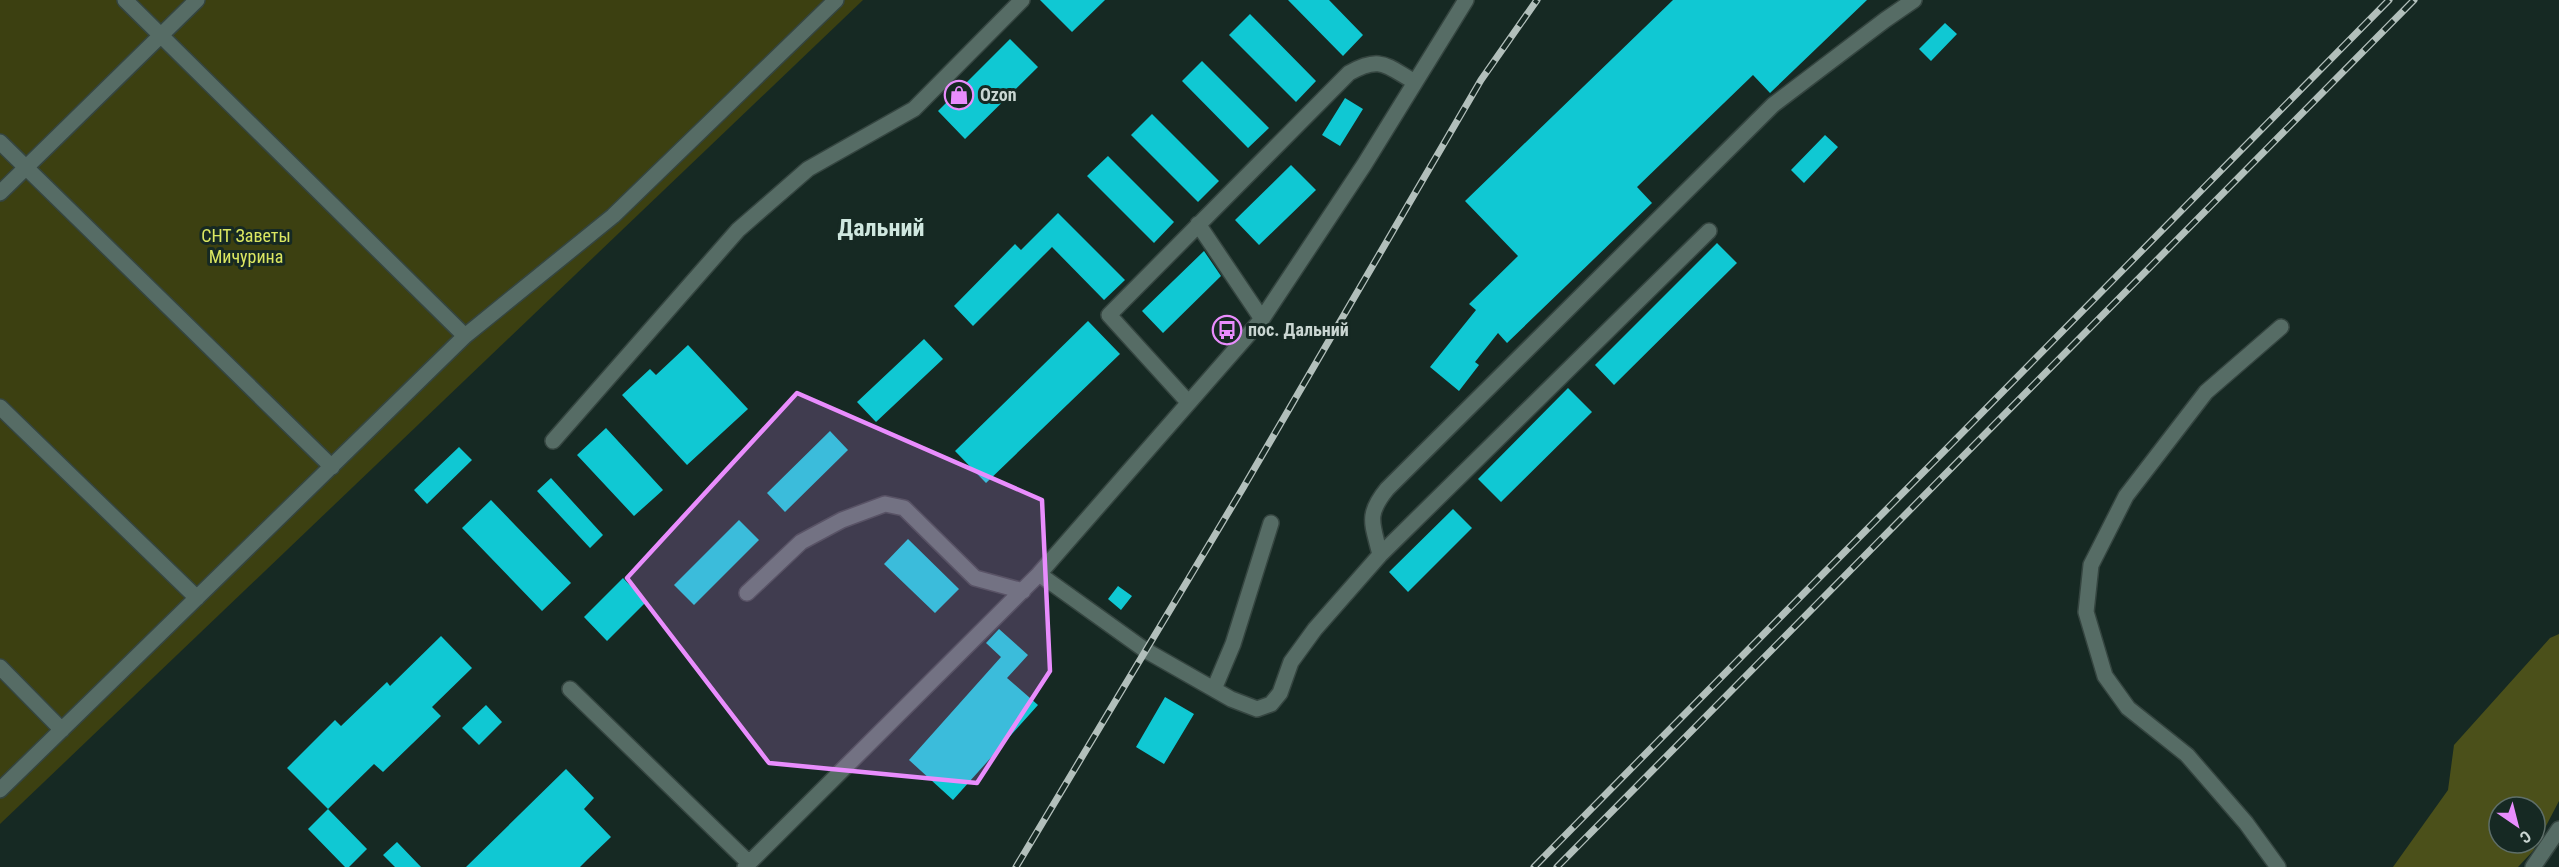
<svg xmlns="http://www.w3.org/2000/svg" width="2559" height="867" font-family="'Roboto Condensed',sans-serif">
<rect width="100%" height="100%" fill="#162923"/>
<path fill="#3c4011" d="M 0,0 L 863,0 L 0,824 Z"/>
<path fill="#4b501a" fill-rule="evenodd" d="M 2559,634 L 2559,801 L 2533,851 L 2518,867 L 2393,867 L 2448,790 L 2454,745 L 2550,638 ZM 2499,807 L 2535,807 L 2535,843 L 2499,843 Z"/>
<path fill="#10c8d3" d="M 1040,0 L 1105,0 L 1072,32 Z
M 1288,0 L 1329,0 L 1363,35 L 1343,56 Z
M 1673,0 L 1867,0 L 1770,93 L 1753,75 L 1637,187 L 1652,203 L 1507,343 L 1498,333 L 1475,362 L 1479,365 L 1459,391 L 1430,367 L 1476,310 L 1469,304 L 1518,256 L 1465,201 Z
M 1250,14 L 1316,81 L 1296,102 L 1229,35 Z
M 1945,23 L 1957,34 L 1931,61 L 1919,49 Z
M 1010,39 L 1038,67 L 965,139 L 938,111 Z
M 1202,61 L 1269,128 L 1248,148 L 1182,81 Z
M 1345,98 L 1363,109 L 1340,146 L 1322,135 Z
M 1152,114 L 1219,181 L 1198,202 L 1131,135 Z
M 1825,135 L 1838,147 L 1804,183 L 1791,170 Z
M 1108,156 L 1174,222 L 1154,243 L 1087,176 Z
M 1291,165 L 1316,190 L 1259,245 L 1235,220 Z
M 1058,213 L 1125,280 L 1104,300 L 1052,247 L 973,326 L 954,306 L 1015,244 L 1021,250 Z
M 1717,243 L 1737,263 L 1614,385 L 1595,365 Z
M 1204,251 L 1221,276 L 1163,333 L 1142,311 Z
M 1088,321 L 1120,354 L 986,483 L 955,451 Z
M 924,339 L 943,359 L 876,422 L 857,402 Z
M 688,345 L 748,409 L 687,465 L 622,395 L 650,369 L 656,375 Z
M 1568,388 L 1592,412 L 1501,502 L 1478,479 Z
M 606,428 L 663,490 L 634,516 L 577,455 Z
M 830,431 L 848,450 L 785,512 L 767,493 Z
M 459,447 L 472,460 L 427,504 L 414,490 Z
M 551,478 L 603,535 L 590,548 L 537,491 Z
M 491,500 L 571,583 L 542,611 L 462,528 Z
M 1453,509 L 1472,528 L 1408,592 L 1389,572 Z
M 739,520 L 759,540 L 694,605 L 674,585 Z
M 908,539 L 959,589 L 935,613 L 884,564 Z
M 623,578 L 646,602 L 607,641 L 584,617 Z
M 1118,586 L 1132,596 L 1121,610 L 1108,599 Z
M 999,629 L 1028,655 L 1007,678 L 1038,705 L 953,800 L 909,760 L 1001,657 L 986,643 Z
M 441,636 L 472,668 L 432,707 L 441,716 L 383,772 L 374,764 L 328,809 L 287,768 L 335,720 L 341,726 L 387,682 L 390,686 Z
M 1165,697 L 1194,714 L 1164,764 L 1136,747 Z
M 486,705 L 502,722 L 479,745 L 462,728 Z
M 566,769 L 594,798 L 584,809 L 611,837 L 588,859 L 580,867 L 466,867 Z
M 328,809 L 367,849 L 349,867 L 345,867 L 308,829 Z
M 397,842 L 421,867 L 395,867 L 383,855 Z"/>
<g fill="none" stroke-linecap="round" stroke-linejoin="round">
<g stroke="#354540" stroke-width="18">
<path id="minor" d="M 125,0 L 465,336
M 0,142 L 332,467
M 0,193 L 197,0
M 1198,224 L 1262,319
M 1188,402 L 1109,315 L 1349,73 C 1381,55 1386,66 1415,82
M 0,407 L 197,598
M 553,441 L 738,230 L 808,169 L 914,109 L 1022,0
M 1380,555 C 1373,524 1365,516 1387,489 L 1773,105 L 1885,20 L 1914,0
M 1039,574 L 1145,650 L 1231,699 L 1257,709 L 1271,704 L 1280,693 L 1291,662 L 1315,629 L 1380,555 L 1709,231
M 747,593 L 801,542 L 842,520 L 885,504 L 904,508 L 975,578 L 1023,591
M 0,667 L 62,730
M 570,689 L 749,863
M 1214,689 L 1233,644 L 1271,523
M 0,790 L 465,336 L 613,216 L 836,0
M 745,867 L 1039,574 L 1262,319 L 1364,165 L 1466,0
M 2278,867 L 2246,823 L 2187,755 L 2128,708 L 2105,676 L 2086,612 L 2091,565 L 2126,496 L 2206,392 L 2281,327
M 2533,867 L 2559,829"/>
</g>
<use href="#minor" stroke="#566c65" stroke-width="15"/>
<g stroke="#b2bfbb" stroke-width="7">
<path id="rail" d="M 1016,867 L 1243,488 L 1481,80 L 1537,0
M 1534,867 L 2389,0
M 1557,867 L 2414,0"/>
</g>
<use href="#rail" stroke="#162923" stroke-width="4.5" stroke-dasharray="14" stroke-linecap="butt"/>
</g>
<path fill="#e98dfd" fill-opacity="0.2" stroke="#e98dfd" stroke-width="4.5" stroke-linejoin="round" d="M 797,393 L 1042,500 L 1050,671 L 977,783 L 769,763 L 627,578 Z"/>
<defs>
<g id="shop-ring" transform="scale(1.5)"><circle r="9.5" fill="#162923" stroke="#e98dfd" stroke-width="1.5"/><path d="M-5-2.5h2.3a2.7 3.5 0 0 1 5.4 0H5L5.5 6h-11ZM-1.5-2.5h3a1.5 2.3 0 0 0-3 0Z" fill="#e98dfd"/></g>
<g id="bus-ring" transform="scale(1.5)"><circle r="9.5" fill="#162923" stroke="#e98dfd" stroke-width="1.5"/><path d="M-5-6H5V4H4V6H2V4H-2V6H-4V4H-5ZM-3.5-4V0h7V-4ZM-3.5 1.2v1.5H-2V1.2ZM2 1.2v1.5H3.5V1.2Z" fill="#e98dfd"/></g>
</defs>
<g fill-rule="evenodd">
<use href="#shop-ring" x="959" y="95"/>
<use href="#bus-ring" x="1227" y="330"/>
</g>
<g text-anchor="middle" stroke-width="6" stroke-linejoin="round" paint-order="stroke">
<g font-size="18" font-weight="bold" fill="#cad6d2" stroke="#162923" text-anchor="start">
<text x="980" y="101">Ozon</text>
<text x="1248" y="336">пос. Дальний</text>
</g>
<g font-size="18" fill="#dbe761" stroke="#162923">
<text x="246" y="242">СНТ Заветы<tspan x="246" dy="21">Мичурина</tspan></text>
</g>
<g font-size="24" font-weight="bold" fill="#cfe7df" stroke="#162923">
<text x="881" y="236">Дальний</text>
</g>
</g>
<g transform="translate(2517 825) rotate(145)"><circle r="28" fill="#162923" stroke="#5e6e69" stroke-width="1.5"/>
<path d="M0-4.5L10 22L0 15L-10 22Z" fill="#e98dfd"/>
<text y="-9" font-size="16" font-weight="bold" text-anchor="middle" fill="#cad6d2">С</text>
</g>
</svg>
